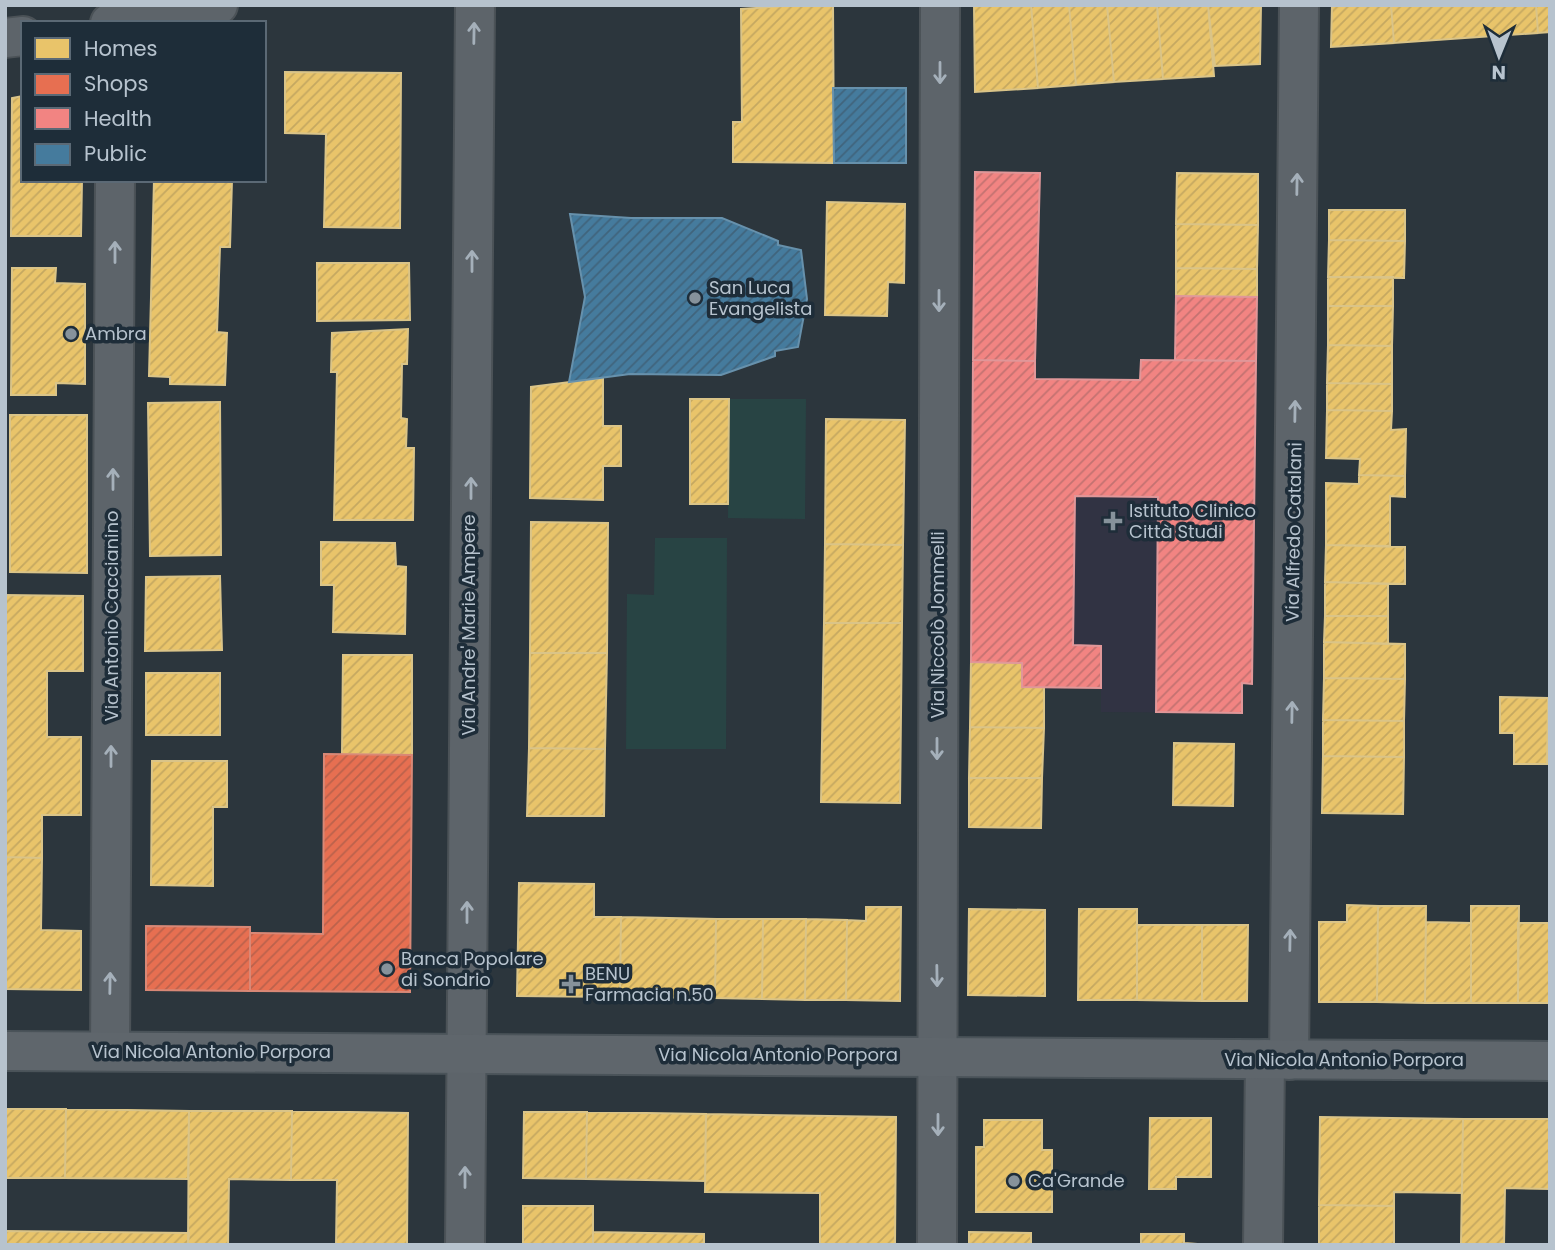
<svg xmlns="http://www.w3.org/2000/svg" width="1555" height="1250" font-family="Poppins,sans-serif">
<defs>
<pattern id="homes-hatch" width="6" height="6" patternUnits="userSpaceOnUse" patternTransform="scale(1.75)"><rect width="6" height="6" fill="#e9c46a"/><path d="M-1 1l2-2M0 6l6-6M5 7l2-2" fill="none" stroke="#c5a861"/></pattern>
<pattern id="shops-hatch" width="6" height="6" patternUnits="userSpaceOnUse" patternTransform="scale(1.75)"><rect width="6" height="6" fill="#e76f51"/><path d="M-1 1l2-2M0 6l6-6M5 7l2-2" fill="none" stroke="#bb624c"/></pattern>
<pattern id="health-hatch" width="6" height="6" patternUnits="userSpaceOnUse" patternTransform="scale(1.75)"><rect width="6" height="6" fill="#f28482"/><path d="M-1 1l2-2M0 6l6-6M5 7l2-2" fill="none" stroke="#c37271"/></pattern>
<pattern id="public-hatch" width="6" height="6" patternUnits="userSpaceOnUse" patternTransform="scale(1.75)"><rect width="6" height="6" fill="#457b9d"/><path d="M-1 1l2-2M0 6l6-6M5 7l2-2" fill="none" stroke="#40647c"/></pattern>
</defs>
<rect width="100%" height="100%" fill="#2c363d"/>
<path fill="#313343" d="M 973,360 L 1035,361 L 1036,379 L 1140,380 L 1141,360 L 1256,361 L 1252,684 L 1242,684 L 1242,713 L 1101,712 L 1101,688 L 1022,687 L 1022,663 L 971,662 Z"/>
<path fill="#284444" d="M 729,399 L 806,399 L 805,519 L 728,518 Z
M 655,538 L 727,538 L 726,749 L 626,749 L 627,594 L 654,595 Z"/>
<path fill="url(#homes-hatch)" stroke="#dac488" stroke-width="2" d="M 800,5 L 833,5 L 834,163 L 733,162 L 733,122 L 742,122 L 741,9 Z
M 974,5 L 1031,5 L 1038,88 L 975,92 Z
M 1031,5 L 1069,5 L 1076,85 L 1038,88 Z
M 1069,5 L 1107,5 L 1114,82 L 1076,85 Z
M 1107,5 L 1157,5 L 1163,79 L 1114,82 Z
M 1157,5 L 1208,5 L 1214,76 L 1163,79 Z
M 1208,5 L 1261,5 L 1260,64 L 1215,66 Z
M 1332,5 L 1391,5 L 1394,43 L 1331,47 Z
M 1391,5 L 1536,5 L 1538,33 L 1394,43 Z
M 1536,5 L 1550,5 L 1550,32 L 1538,33 Z
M 285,72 L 401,73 L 400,228 L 324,227 L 326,134 L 285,133 Z
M 23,96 L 23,180 L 82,180 L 81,236 L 11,236 L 12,98 Z
M 1177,173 L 1258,174 L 1258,225 L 1176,224 Z
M 154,180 L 232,180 L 230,247 L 220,247 L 217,332 L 227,333 L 225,385 L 170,384 L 170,377 L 149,376 Z
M 827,202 L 905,204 L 904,283 L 888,282 L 887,316 L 825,315 Z
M 1329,210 L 1405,210 L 1405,241 L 1329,240 Z
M 1176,224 L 1258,225 L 1257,269 L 1176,268 Z
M 1329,240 L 1405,241 L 1404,278 L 1328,277 Z
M 317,263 L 409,263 L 410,320 L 317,321 Z
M 12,268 L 56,268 L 55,283 L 85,284 L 85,384 L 56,383 L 56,395 L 11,395 Z
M 1176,268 L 1257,269 L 1257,297 L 1176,296 Z
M 1328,277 L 1393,277 L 1393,306 L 1328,306 Z
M 1328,306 L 1393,306 L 1392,346 L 1328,345 Z
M 408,329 L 407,364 L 402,364 L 401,418 L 407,419 L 406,448 L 414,448 L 413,520 L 334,520 L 337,372 L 331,372 L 332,333 Z
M 1328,345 L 1392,346 L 1392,384 L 1327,383 Z
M 603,378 L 603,426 L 621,426 L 621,466 L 603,466 L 603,500 L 530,498 L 531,387 Z
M 1327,383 L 1392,384 L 1392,411 L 1327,410 Z
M 690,399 L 729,399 L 728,504 L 690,504 Z
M 220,402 L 221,555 L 150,556 L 148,403 Z
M 1327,410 L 1392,411 L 1391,430 L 1406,429 L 1405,476 L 1359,475 L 1360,459 L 1326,458 Z
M 10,415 L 87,415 L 87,573 L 10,572 Z
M 826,419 L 905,420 L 903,545 L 825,544 Z
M 1359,475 L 1405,476 L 1405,497 L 1390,496 L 1390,546 L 1326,545 L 1326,483 L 1359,484 Z
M 531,522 L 608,523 L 607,653 L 530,653 Z
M 321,542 L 395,543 L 396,566 L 406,567 L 405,634 L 333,632 L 334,585 L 321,585 Z
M 825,544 L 903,545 L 902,623 L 824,623 Z
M 1326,545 L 1405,547 L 1405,584 L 1325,582 Z
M 220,576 L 222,650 L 145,651 L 146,577 Z
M 1325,582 L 1388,584 L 1388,616 L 1325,616 Z
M 5,595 L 83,596 L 83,671 L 47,671 L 47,737 L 81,737 L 81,815 L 42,815 L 42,858 L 5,857 Z
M 1325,616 L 1388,616 L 1388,644 L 1324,642 Z
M 824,623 L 902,623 L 900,803 L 821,802 Z
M 1324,642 L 1405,644 L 1405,679 L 1324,678 Z
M 530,653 L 607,653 L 605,749 L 529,748 Z
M 343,655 L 412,655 L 412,755 L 342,754 Z
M 971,662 L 1022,663 L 1022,687 L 1044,687 L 1044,728 L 970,727 Z
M 146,673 L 220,673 L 220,735 L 146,735 Z
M 1324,678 L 1405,679 L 1404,721 L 1323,720 Z
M 1500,697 L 1548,698 L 1547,764 L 1514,764 L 1514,733 L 1500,733 Z
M 1323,720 L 1404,721 L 1404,757 L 1323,756 Z
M 970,727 L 1044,728 L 1042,778 L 969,778 Z
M 1174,743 L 1234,744 L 1233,806 L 1173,805 Z
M 529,748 L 605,749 L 604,816 L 527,816 Z
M 1323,756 L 1404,757 L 1403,814 L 1322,813 Z
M 152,761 L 227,761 L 227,807 L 213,807 L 213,886 L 151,885 Z
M 969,778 L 1042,778 L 1041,828 L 969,827 Z
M 5,857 L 42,858 L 41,930 L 81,931 L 81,990 L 5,989 Z
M 519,883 L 594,884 L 594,917 L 621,917 L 620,997 L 517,996 Z
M 1347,905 L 1378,906 L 1377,1002 L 1319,1002 L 1319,922 L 1347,922 Z
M 1378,906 L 1426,906 L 1425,1003 L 1377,1002 Z
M 1471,906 L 1519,906 L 1518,1003 L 1471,1003 Z
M 866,907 L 901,907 L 900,1001 L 846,1000 L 847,920 L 866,921 Z
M 969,909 L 1045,910 L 1045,996 L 968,995 Z
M 1079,909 L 1137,909 L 1137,1000 L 1078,1000 Z
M 621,917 L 716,919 L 715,998 L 620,997 Z
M 716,919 L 763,919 L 762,999 L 715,998 Z
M 763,919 L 806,919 L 805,1000 L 762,999 Z
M 806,919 L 847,920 L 846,1000 L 805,1000 Z
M 1426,922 L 1471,923 L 1471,1003 L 1425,1003 Z
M 1518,923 L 1550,923 L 1550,1003 L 1518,1003 Z
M 1137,925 L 1202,925 L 1202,1001 L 1137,1000 Z
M 1202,925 L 1248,925 L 1247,1001 L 1202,1001 Z
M 5,1109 L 66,1109 L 65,1178 L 5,1178 Z
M 66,1109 L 189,1111 L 188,1179 L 65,1178 Z
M 189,1111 L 292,1111 L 291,1180 L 229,1179 L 228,1245 L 188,1245 Z
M 292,1111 L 408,1113 L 407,1245 L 336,1245 L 337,1180 L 291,1180 Z
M 524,1112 L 587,1112 L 586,1179 L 523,1178 Z
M 587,1112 L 706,1114 L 705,1181 L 586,1179 Z
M 706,1114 L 896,1117 L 895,1245 L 820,1245 L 820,1193 L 705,1192 Z
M 1320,1117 L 1463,1119 L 1462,1193 L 1394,1192 L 1394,1206 L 1319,1205 Z
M 1150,1118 L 1211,1118 L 1211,1177 L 1176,1177 L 1176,1189 L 1149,1189 Z
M 1463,1119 L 1549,1119 L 1549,1189 L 1505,1188 L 1504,1245 L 1461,1245 Z
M 1549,1119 L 1550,1119 L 1550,1189 L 1549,1189 Z
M 984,1120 L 1042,1120 L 1042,1150 L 1052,1150 L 1052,1212 L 976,1212 L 976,1147 L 984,1147 Z
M 1319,1205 L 1394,1206 L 1394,1245 L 1319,1245 Z
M 523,1206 L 593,1206 L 593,1245 L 523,1245 Z
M 5,1231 L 189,1233 L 188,1245 L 5,1245 Z
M 593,1232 L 704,1234 L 704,1245 L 593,1245 Z
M 969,1232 L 1031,1233 L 1031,1245 L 969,1245 Z
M 1141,1234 L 1184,1234 L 1184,1243 L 1211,1245 L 1141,1245 Z"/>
<path fill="url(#shops-hatch)" stroke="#d98876" stroke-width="2" d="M 324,754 L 412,755 L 410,992 L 250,991 L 250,933 L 323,934 Z
M 146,926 L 250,927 L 250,991 L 146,990 Z"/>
<path fill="url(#health-hatch)" stroke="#e09799" stroke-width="2" d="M 975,172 L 1040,173 L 1035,361 L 973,360 Z
M 1176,296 L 1257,297 L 1256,361 L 1175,360 Z
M 973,360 L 1035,361 L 1035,379 L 1140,380 L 1141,360 L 1256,361 L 1252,684 L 1242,683 L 1242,713 L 1156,712 L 1158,497 L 1075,496 L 1073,645 L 1101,646 L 1101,688 L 1022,687 L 1022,663 L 971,662 Z"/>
<path fill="url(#public-hatch)" stroke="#6791ac" stroke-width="2" d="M 833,88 L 906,88 L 906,163 L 834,163 Z
M 570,214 L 631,218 L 722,218 L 778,241 L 778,245 L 801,250 L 807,299 L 798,347 L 775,351 L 775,356 L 721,375 L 630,374 L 569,382 L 585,297 Z"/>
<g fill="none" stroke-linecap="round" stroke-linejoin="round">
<g stroke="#4b5257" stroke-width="42">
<path id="minor" d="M 110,23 L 218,5
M 5,38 L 23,36
M 110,1051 L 115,180
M 1289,1060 L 1299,5
M 465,1245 L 475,5
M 937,1245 L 940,5
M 1263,1245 L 1265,1059"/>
</g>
<g stroke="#4a5359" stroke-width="42">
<path id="major" d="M 5,1051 L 1550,1061"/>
</g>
<use href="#minor" stroke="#5d646a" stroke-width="38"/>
<use href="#major" stroke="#5f666c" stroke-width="38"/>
</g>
<defs><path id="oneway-shaft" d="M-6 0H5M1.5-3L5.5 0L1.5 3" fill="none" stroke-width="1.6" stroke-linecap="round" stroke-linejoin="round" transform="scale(1.75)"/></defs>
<g stroke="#a5b0ba">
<use href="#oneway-shaft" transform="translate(474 33) rotate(-89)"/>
<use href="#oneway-shaft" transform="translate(940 73) rotate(90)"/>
<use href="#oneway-shaft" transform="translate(1297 184) rotate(-89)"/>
<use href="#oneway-shaft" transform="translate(115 252) rotate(-90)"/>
<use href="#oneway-shaft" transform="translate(472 261) rotate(-90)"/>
<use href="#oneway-shaft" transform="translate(939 301) rotate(90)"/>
<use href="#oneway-shaft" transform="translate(1295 411) rotate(-89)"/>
<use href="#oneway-shaft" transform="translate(113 479) rotate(-90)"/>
<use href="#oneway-shaft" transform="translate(471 488) rotate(-90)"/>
<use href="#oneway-shaft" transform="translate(1292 712) rotate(-89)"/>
<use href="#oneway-shaft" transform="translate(937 749) rotate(90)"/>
<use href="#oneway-shaft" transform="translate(111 756) rotate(-90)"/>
<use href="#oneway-shaft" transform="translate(467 912) rotate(-90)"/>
<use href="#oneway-shaft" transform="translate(1290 940) rotate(-89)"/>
<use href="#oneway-shaft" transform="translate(937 976) rotate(89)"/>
<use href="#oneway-shaft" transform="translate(110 983) rotate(-89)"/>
<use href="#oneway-shaft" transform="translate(938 1125) rotate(90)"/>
<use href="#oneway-shaft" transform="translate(465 1177) rotate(-90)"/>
</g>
<g fill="#86929b" stroke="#1e2d39" stroke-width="2.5">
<circle cx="695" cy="298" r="7"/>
<circle cx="71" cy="334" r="7"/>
<path d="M1109.5 510.5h7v7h7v7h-7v7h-7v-7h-7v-7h7z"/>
<circle cx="387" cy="969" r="7"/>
<path d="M567.5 973.5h7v7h7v7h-7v7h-7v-7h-7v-7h7z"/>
<circle cx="1014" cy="1181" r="7"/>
</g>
<g text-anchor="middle" stroke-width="7" stroke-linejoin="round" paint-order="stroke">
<g font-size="18" fill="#b7c3ce" stroke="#1e2d39" text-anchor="start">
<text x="709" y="294">San Luca<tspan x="709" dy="21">Evangelista</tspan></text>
<text x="85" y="340">Ambra</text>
<text x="1129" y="517">Istituto Clinico<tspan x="1129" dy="21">Città Studi</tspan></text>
<text x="401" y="965">Banca Popolare<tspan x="401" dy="21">di Sondrio</tspan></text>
<text x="585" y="980">BENU<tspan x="585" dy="21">Farmacia n.50</tspan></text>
<text x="1028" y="1187">Ca'Grande</text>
</g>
<g font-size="18" fill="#b7c3ce" stroke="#1e2d39">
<text transform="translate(1294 532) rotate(-89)" y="6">Via Alfredo Catalani</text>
<text transform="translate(112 616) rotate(-90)" y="6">Via Antonio Caccianino</text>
<text transform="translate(469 625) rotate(-90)" y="6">Via Andre' Marie Ampere</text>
<text transform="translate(938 625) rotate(-90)" y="6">Via Niccolò Jommelli</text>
<text x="211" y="1058">Via Nicola Antonio Porpora</text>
<text x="778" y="1061">Via Nicola Antonio Porpora</text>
<text x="1344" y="1066">Via Nicola Antonio Porpora</text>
</g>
</g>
<rect width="1555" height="1250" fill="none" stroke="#b7c3ce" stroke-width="14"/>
<rect x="21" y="21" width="245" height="161" fill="#1e2d39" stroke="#5b6975" stroke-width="2"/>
<rect x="35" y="38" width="35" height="21" fill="#e9c46a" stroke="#5b6975" stroke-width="2"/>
<text x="84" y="56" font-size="21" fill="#b7c3ce">Homes</text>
<rect x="35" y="74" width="35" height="21" fill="#e76f51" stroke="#5b6975" stroke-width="2"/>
<text x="84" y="91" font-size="21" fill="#b7c3ce">Shops</text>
<rect x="35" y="108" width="35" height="21" fill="#f28482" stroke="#5b6975" stroke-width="2"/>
<text x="84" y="126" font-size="21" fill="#b7c3ce">Health</text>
<rect x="35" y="144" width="35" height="21" fill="#457b9d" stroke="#5b6975" stroke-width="2"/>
<text x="84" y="161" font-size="21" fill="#b7c3ce">Public</text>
<g transform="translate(1499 56) rotate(181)" stroke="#1e2d39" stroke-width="5" paint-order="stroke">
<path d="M0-5L12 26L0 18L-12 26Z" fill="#b7c3ce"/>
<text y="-10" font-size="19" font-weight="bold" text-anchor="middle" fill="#b7c3ce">N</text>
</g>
</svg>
